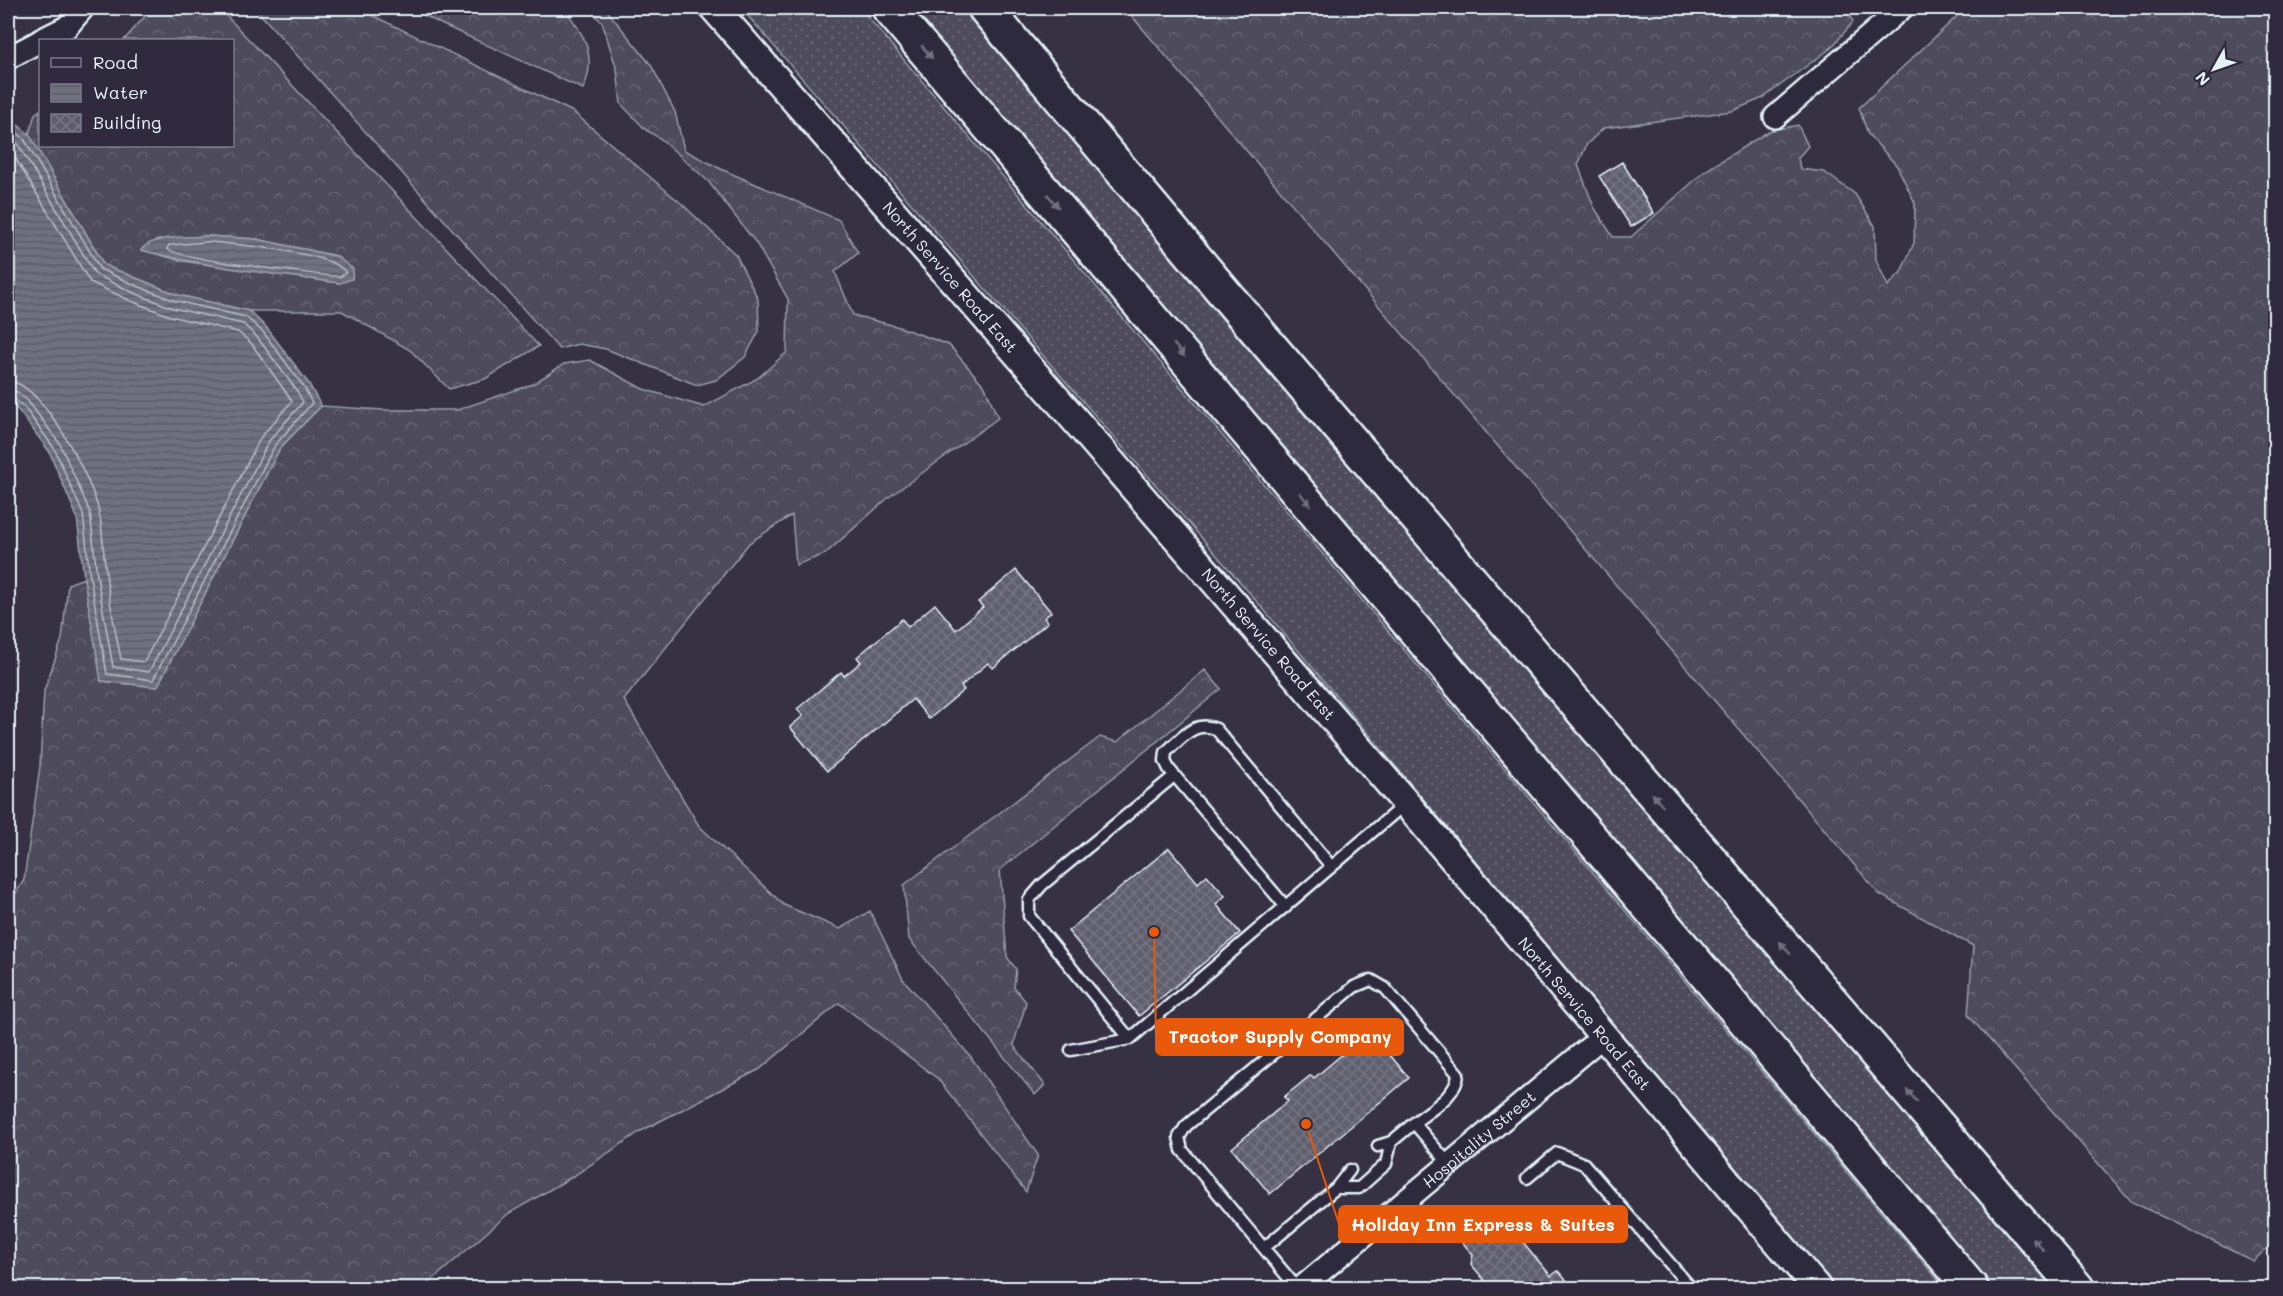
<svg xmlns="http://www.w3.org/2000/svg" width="2283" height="1296" font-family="Mali,sans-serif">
<defs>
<pattern id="grass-dots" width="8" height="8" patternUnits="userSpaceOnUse" patternTransform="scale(1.5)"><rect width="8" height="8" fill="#4d4b5c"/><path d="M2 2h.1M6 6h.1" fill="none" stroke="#676574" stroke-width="1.8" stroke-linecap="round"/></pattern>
<pattern id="forest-crowns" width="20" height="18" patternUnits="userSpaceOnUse" patternTransform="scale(1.5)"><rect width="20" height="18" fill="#4d4b5c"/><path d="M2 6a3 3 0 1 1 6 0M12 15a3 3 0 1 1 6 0" fill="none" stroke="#676574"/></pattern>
<pattern id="water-rules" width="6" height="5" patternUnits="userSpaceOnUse" patternTransform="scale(1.5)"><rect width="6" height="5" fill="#70717f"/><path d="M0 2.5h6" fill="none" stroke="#5b5c64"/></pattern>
<pattern id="building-cross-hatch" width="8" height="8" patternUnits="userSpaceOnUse" patternTransform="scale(1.5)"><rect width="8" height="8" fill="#605e6e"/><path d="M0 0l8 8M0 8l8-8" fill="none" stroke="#777683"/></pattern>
</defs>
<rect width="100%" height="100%" fill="#363244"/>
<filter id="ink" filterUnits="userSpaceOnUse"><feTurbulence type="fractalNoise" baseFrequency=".0167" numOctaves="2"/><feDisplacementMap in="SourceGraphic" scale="12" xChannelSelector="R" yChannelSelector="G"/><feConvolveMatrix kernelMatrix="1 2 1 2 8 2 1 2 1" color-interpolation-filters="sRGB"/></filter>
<g filter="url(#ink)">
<path fill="url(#grass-dots)" stroke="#9a9eaa" stroke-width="1.5" d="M 741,8 L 860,8 L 1945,1288 L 1835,1288 L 1260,605 Z
M 908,8 L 973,8 L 2057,1288 L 1992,1288 Z"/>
<path fill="url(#forest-crowns)" stroke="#9a9eaa" stroke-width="1.5" fill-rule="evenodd" d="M 150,8 L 219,8 L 539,346 L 485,379 L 449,389 L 410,350 L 342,311 L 249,311 L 178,295 L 104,265 L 29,134 L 35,114 L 40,110 L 40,146 L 232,146 L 232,40 L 124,40 L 147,14 ZM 208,236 L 256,239 L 336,256 L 340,283 L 182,261 L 142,250 L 162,240 Z
M 255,8 L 357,8 L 573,112 L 682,204 L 736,255 L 758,299 L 759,331 L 745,357 L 716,380 L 697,385 L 606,349 L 579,344 L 559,349 Z
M 411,8 L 563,8 C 584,32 598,57 583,89 L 441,24 Z
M 588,8 L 605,8 L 651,65 L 675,112 L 684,150 L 723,170 L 839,220 L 858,253 L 835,272 L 853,315 L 899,327 L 949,345 L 985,387 L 998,418 L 889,497 L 825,554 L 796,565 L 792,515 L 749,543 L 624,700 L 699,826 L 784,905 L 840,929 L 870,911 L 903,979 L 971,1057 L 1038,1155 L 1026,1192 L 938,1079 L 839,1003 L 760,1069 L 641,1131 L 575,1175 L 508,1214 L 423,1288 L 8,1288 L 8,906 L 24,880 L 40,766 L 44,691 L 62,639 L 68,584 L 84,578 L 102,681 L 157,687 L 280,448 L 321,406 L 383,410 L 457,410 L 533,384 L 564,364 L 590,360 L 643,389 L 704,407 L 758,378 L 787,352 L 788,299 L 756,243 L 708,181 L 661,139 L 646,130 L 621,104 L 617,70 L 602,22 Z
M 1125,8 L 1847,8 L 1853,22 L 1831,48 L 1763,98 L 1732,111 L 1604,128 L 1587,144 L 1578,165 L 1594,207 L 1613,237 L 1631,237 L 1705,171 L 1769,131 L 1798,125 L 1808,146 L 1798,158 L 1800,169 L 1824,172 L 1855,194 L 1875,226 L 1876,260 L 1888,286 L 1901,272 L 1914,243 L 1915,203 L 1897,166 L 1868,134 L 1859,108 L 1966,8 L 2275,8 L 2275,1241 L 2253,1261 L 2132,1202 L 1968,1015 L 1973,946 L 1879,894 Z
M 1205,670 L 1221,689 L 1000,870 L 1007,957 L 1016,969 L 1014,987 L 1026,1002 C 1023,1018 1016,1030 1014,1046 L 1045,1085 L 1035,1095 L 909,939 L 904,885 L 1100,737 L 1117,742 Z"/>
<path fill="url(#water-rules)" stroke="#a0a4af" stroke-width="1.5" d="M 8,117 L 29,134 L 104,265 L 178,295 L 249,311 L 267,328 L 309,384 L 321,406 L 280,448 L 157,687 L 101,681 L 84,578 L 77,517 L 49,451 L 19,411 L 8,401 Z
M 208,236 L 256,239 L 336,256 L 353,269 L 352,279 L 340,283 C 273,274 206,267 141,250 C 154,234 189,238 208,236 Z"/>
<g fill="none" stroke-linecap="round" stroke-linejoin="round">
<path stroke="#b8bec8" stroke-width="1.5" d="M 8,124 L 24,139 L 100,269 L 137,286 L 176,301 L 246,317 L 263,332 L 304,387 L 312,403 L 275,445 L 153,680 L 107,674 L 90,577 L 83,514 L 54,448 L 24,407 L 13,398 L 8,397
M 8,134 L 18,144 L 95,274 L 134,293 L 173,308 L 243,324 L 257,337 L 297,391 L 303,402 L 269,441 L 149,672 L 113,667 L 97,576 L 90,512 L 60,444 L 28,401 L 17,392 L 8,390
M 8,146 L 90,282 L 131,301 L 170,316 L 238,332 L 251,343 L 292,401 L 261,437 L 144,662 L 121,659 C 115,630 109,601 106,572 C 103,552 103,531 99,512 C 92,480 43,382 8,381
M 208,242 C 233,244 334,252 346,273 L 339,277 C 311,273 181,260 167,249 L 169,245 Z"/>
</g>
<path fill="url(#building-cross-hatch)" stroke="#e8f1f8" stroke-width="1.5" d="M 1622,162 L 1654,213 L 1631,227 L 1599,176 Z
M 1016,570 L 1051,612 L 1044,618 L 1048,622 L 993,668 L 988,663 L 961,686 L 964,690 L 929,719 L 913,699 L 827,771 L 790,727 L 803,716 L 797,709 L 841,672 L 844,676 L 861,662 L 857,657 L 902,619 L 908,627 L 935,604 L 956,630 L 983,607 L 978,602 Z
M 1169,848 L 1198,883 L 1207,875 L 1225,896 L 1216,904 L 1240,933 L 1139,1016 L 1068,931 Z
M 1370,1031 L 1409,1078 L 1270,1194 L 1232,1148 L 1288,1101 L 1284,1097 L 1311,1075 L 1314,1078 Z
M 1488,1213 L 1505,1234 L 1512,1229 L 1551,1276 L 1558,1271 L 1573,1288 L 1491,1288 L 1471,1264 L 1473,1255 L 1459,1238 Z"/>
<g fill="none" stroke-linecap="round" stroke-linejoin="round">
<g stroke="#e8f1f8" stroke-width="15">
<path id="service" d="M 1286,907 L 1169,769 L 1165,761 L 1166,752 C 1182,738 1194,720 1216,729 L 1331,866
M 1130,1039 L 1029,916 L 1029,900 L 1042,885 L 1174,776
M 1071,1050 L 1130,1039 L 1406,803
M 1378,1146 L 1391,1142 L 1414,1123
M 1527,1178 L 1557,1153 L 1584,1164 L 1691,1288
M 1336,1188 L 1359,1188 L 1386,1164 L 1391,1142
M 1264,1248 L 1336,1188 L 1350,1170
M 1297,1288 L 1182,1150 L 1179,1137 L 1186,1126 L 1354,987 L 1371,980 L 1385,988 L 1458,1074 C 1457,1096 1430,1110 1414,1123 L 1449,1164"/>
</g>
<g stroke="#e8f1f8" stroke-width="26">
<g id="minor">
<path d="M 41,40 L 67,27 L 83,8"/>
<path d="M 8,58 L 40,41"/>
<path d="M 1775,117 L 1902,8"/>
<path id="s1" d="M 1301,1288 L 1603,1036"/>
</g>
</g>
<g stroke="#e8f1f8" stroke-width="32">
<g id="tertiary">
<path id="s2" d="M 714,8 L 1043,383 L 1406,803 L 1817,1288"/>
</g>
</g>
<g stroke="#e8f1f8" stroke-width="38">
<path id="motorway" d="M 889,8 L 1971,1288
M 985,8 L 1227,296 L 2077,1288"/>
</g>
<use href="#service" stroke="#2f2a3d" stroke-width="10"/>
<use href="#minor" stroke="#2f2a3d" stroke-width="21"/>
<use href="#tertiary" stroke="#2f2a3d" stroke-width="27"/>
<use href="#motorway" stroke="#2f2a3d" stroke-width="33"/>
</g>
<defs><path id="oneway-solid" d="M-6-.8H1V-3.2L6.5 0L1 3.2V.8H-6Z" transform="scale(1.5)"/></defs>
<g fill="#70707e">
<use href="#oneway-solid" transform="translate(927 52) rotate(50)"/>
<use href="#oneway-solid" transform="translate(1053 201) rotate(50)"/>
<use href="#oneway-solid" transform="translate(1179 350) rotate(50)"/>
<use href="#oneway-solid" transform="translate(1305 499) rotate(50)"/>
<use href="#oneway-solid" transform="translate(1658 800) rotate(-131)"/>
<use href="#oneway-solid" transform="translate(1785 948) rotate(-131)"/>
<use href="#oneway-solid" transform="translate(1912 1096) rotate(-131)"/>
<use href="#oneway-solid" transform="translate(2038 1244) rotate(-131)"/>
</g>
</g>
<g text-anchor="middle" stroke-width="4.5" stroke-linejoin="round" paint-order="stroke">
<g font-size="16" fill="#e8f1f8" stroke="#2f2a3d">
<text dy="6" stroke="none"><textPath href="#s2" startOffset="358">North Service Road East</textPath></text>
<text dy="6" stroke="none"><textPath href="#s2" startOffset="844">North Service Road East</textPath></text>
<text dy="6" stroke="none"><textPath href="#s2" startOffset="1330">North Service Road East</textPath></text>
<text dy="6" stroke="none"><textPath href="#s1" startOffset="232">Hospitality Street</textPath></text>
</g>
</g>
<path fill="none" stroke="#e8590c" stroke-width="2" d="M1154 932L1156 1037M1306 1124L1339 1224"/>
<g fill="#e8590c" stroke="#2f2a3d" stroke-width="2">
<circle cx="1154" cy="932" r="6"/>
<circle cx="1306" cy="1124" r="6"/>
</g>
<g fill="#e8590c" stroke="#e8590c" stroke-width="2">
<rect x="1156" y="1019" width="247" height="36" rx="6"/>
<rect x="1339" y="1206" width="288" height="36" rx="6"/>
</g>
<g font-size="18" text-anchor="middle" font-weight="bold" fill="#fff">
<text x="1280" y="1043">Tractor Supply Company</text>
<text x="1483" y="1231">Holiday Inn Express &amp; Suites</text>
</g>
<rect width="2283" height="1296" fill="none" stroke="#2f2a3d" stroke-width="30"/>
<rect x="15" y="15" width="2253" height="1266" fill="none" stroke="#e8f1f8" stroke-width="2" filter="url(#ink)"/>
<rect x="39" y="39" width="195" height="108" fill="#2f2a3d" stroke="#797a88" stroke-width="1.5"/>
<rect x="51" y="58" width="30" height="9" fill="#2f2a3d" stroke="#797a88" stroke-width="1.5"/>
<text x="93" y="69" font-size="18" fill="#e8f1f8">Road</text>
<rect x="51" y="84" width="30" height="18" fill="url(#water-rules)" stroke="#797a88" stroke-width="1.5"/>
<text x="93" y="99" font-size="18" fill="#e8f1f8">Water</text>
<rect x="51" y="114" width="30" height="18" fill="url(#building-cross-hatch)" stroke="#797a88" stroke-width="1.5"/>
<text x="93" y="129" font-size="18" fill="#e8f1f8">Building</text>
<g transform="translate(2214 69) rotate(230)" stroke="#2f2a3d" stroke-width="4.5" paint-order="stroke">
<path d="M0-4.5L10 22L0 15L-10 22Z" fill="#e8f1f8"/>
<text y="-9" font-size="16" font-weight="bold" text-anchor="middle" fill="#e8f1f8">N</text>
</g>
</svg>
